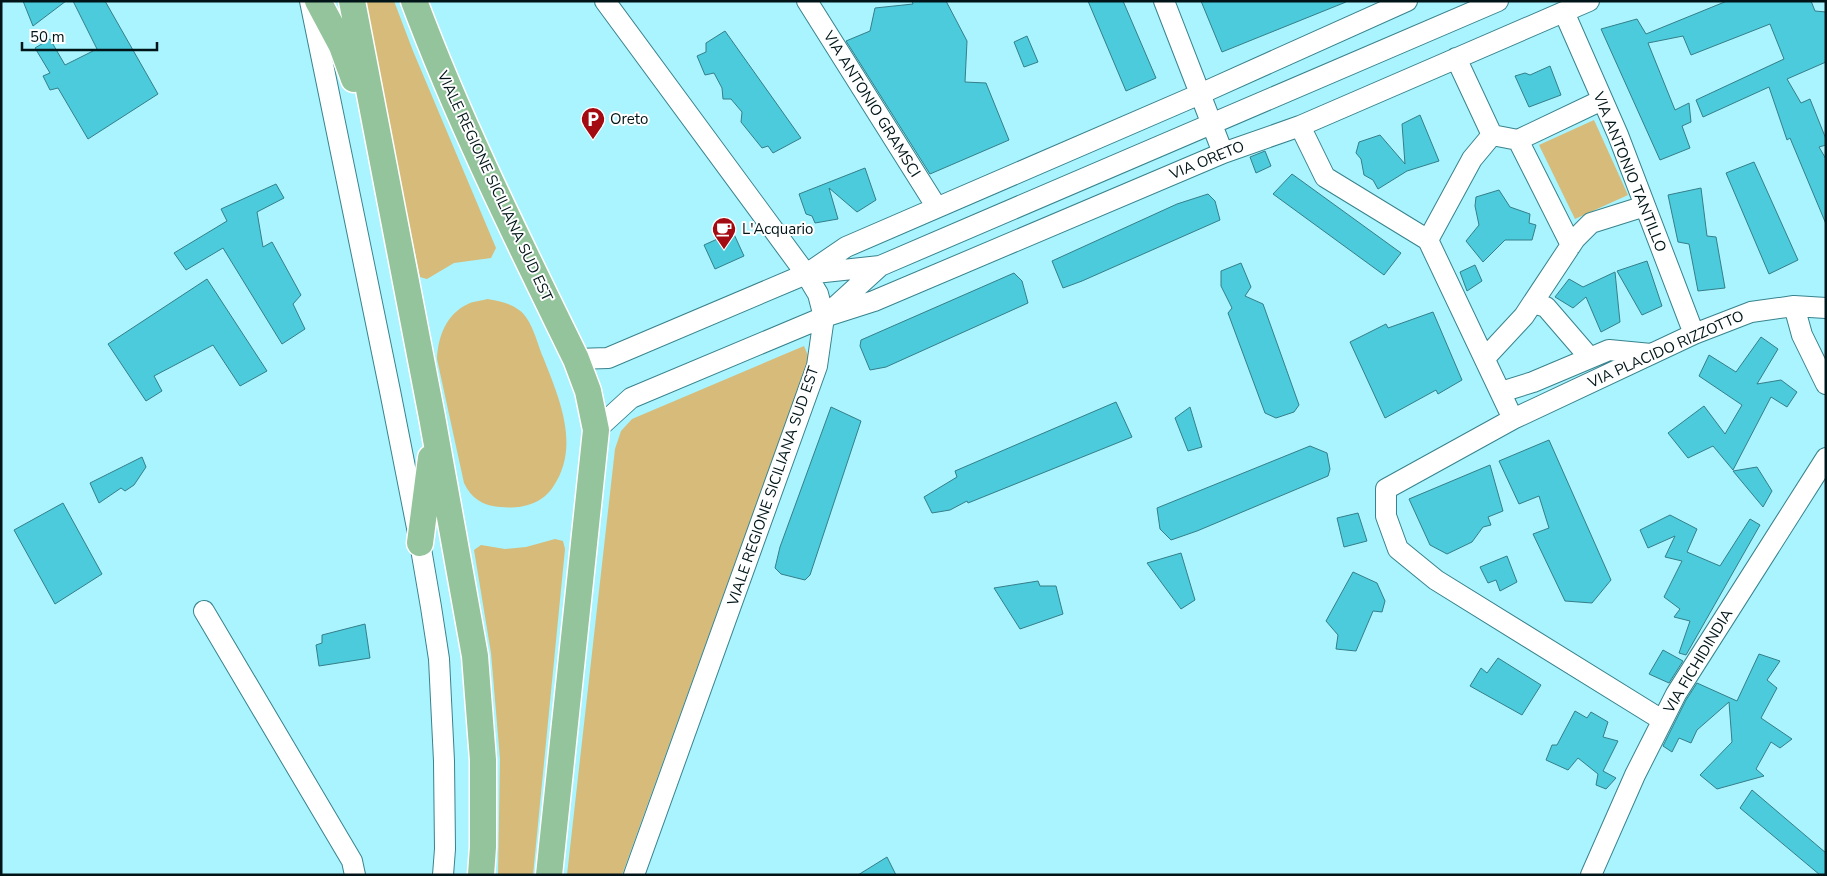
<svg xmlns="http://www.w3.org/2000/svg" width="1827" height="876" font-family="'Nunito Sans',sans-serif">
<rect width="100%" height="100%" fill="#a9f4fe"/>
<path fill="#d7bb7a" d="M 363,1 L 394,1 L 413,51 L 496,248 L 491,258 L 454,263 L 427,279 L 420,277 Z
M 1594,120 L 1628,195 L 1575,219 L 1539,145 Z
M 487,299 C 499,301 510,303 519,310 C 532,319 537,343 543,357 C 559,398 581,446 553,487 C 541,505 520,509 500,507 C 483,506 471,498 464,483 L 437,359 C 438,337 446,314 468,304 C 473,301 481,301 487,299 Z
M 804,346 L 809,358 L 622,875 L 567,875 L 615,449 L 621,431 L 632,419 Z
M 555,539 L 563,541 L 565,549 L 533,875 L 498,875 L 500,759 L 491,653 L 474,550 L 481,545 L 505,549 L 526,547 Z"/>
<path fill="#4bcbdb" stroke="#347f89" d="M 23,1 L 66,1 L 33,26 Z
M 73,1 L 105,1 L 158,94 L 88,139 L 58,88 L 50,90 L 43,76 L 50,73 L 35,48 L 50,39 L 65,65 L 97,49 Z
M 912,1 L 946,1 L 967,41 L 965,82 L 986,83 L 1009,140 L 930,174 L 846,41 L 870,31 L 875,8 L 913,4 Z
M 1088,1 L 1123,1 L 1156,78 L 1126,91 Z
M 1201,1 L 1345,1 L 1346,2 L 1222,52 Z
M 1727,1 L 1811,1 L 1815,11 L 1826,12 L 1826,62 L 1787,79 L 1801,103 L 1810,99 L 1826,139 L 1826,145 L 1819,147 L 1826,159 L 1826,224 L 1790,138 L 1787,140 L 1769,87 L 1703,117 L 1696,100 L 1784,59 L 1770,24 L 1691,55 L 1683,36 L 1648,43 L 1675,110 L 1689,103 L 1691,122 L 1682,126 L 1690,148 L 1660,160 L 1601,29 L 1637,19 L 1646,34 Z
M 725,31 L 801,138 L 773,153 L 768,146 L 762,148 L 741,122 L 742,112 L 731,99 L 723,99 L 722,88 L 714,73 L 705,75 L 697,56 L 706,52 L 706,43 Z
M 1027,36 L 1038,62 L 1024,67 L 1014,42 Z
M 1550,66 L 1561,95 L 1529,107 L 1515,76 L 1525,73 L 1530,75 Z
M 1420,115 L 1439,161 L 1407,171 L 1378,189 L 1373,180 L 1364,175 L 1361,159 L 1356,153 L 1359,142 L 1380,135 L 1405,164 L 1402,124 Z
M 1265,151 L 1271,166 L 1256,173 L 1250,157 Z
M 1754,162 L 1798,260 L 1769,274 L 1726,173 Z
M 865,168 L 876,200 L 857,212 L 829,188 L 838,219 L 815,223 L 812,216 L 806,214 L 799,194 Z
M 1292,174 L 1401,253 L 1384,275 L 1273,194 Z
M 276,184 L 284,198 L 257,212 L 263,247 L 272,242 L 301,295 L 293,304 L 305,329 L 282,344 L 223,248 L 186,270 L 174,253 L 227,221 L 221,209 Z
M 1701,188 L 1707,236 L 1716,237 L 1725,288 L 1698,291 L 1689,244 L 1678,242 L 1668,195 Z
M 1499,190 L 1510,207 L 1530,214 L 1529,223 L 1536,225 L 1532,240 L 1505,240 L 1483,262 L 1466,241 L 1479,225 L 1475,206 L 1476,197 Z
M 1208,194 L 1215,201 L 1220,220 L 1082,281 L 1063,288 L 1052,261 L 1177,204 Z
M 733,232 L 744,256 L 715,269 L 704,245 Z
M 1647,261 L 1662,306 L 1642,315 L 1617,271 Z
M 1241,263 L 1251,287 L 1245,296 L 1263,304 L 1299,405 L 1294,412 L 1276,418 L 1265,413 L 1228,313 L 1232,308 L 1221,286 L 1221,271 Z
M 1475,265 L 1482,281 L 1467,291 L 1460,272 Z
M 1615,272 L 1620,322 L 1601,332 L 1586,297 L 1573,308 L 1555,297 L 1569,279 L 1583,287 Z
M 1014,273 L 1022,281 L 1028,303 L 886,367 L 870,370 L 860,346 L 861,340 Z
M 207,279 L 267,371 L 240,386 L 213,345 L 154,376 L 162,391 L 146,401 L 108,344 Z
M 1433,312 L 1462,380 L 1438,394 L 1436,390 L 1385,418 L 1350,342 L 1386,324 L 1388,328 Z
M 1761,337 L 1778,349 L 1757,384 L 1781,380 L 1797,392 L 1787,407 L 1771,397 L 1733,470 L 1713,446 L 1688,458 L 1668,433 L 1704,406 L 1725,434 L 1742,405 L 1699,376 L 1709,355 L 1736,372 Z
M 1116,402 L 1132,437 L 968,503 L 967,501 L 950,510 L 932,513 L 924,497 L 957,477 L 955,471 Z
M 831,407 L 861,421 L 810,575 L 805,580 L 781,574 L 775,568 L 780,547 Z
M 1190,407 L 1202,447 L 1188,451 L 1175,418 Z
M 1549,440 L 1611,580 L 1592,603 L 1565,601 L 1533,534 L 1549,528 L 1539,496 L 1519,504 L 1499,461 Z
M 1310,446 L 1327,453 L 1330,469 L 1328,476 L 1197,531 L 1171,540 L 1160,529 L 1157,508 Z
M 142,457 L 146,467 L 134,485 L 125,491 L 121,488 L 99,503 L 90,483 Z
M 1490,465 L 1503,511 L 1488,517 L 1491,525 L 1483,527 L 1472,542 L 1447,554 L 1430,545 L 1409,499 Z
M 1757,467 L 1772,491 L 1763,507 L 1733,471 Z
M 63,503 L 102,574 L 55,604 L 14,530 Z
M 1358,513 L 1367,541 L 1344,547 L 1337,518 Z
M 1670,515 L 1697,529 L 1687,552 L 1720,566 L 1750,519 L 1760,525 L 1686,655 L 1679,653 L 1690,621 L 1674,617 L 1680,609 L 1664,597 L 1682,561 L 1665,557 L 1675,536 L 1648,548 L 1640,530 Z
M 1181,553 L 1195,600 L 1181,609 L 1147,563 Z
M 1507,556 L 1517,582 L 1500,591 L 1496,580 L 1488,583 L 1480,567 Z
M 1353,572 L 1377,583 L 1385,601 L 1382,612 L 1373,611 L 1356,651 L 1336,649 L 1338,635 L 1326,621 Z
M 1038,581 L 1040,586 L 1056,586 L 1063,614 L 1020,629 L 994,588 Z
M 365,624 L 370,658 L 319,666 L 316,645 L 322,643 L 322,635 Z
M 1663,650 L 1683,661 L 1669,683 L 1649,674 Z
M 1759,654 L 1780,661 L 1767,680 L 1777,688 L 1761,718 L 1792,739 L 1780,748 L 1771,742 L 1756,769 L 1764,776 L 1717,789 L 1700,775 L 1732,742 L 1729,702 L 1697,730 L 1691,743 L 1679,738 L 1672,752 L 1663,746 L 1686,700 L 1697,683 L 1737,701 Z
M 1498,658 L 1541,685 L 1522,715 L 1470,686 L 1481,668 L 1487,673 Z
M 1575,711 L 1587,718 L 1591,712 L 1608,722 L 1603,737 L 1618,741 L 1603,771 L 1616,778 L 1606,789 L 1596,785 L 1598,774 L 1578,758 L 1568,770 L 1546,760 L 1552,745 L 1557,745 Z
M 1752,790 L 1826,853 L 1826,875 L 1820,875 L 1740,808 Z
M 887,857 L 896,875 L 858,875 Z"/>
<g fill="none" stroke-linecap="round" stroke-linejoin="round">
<g stroke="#38838d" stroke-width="22">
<path id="minor" d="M 310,1 L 390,391 L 420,543 L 431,607 L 439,659 L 444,761 L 445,849 L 443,875
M 605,1 L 806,274 L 818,294 L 824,317 L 817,366 L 634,875
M 807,1 L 936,206
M 1164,1 L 1223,153
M 1564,12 L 1618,135 L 1694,334
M 1300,126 L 1325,177 L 1428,240 L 1513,419
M 1492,135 L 1518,140 L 1571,245
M 1518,140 L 1602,100
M 1428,240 L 1472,159 L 1492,135 L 1456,58
M 808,273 L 846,247 L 1200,94 L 1407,1
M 1533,303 L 1546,307 L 1590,358
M 1794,306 L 1802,335 L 1826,384
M 824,317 L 874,301 L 1223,153 L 1300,126 L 1589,1
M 1485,358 L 1524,316 L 1575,239 L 1591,223 L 1645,206
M 576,359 L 608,358 L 806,274 L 880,266 L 1498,1
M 1501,392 L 1533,382 L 1609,350 L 1651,354
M 596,430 L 631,398 L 824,317 L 880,266
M 204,611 L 352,861 L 355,875
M 1662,720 L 1436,580 L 1398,549 L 1386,516 L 1386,489 L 1513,419 L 1694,334 L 1751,312 L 1794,306 L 1826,308
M 1591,875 L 1635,775 L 1676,694 L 1826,458"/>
</g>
<g stroke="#fff" stroke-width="29">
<path id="major" d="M 318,1 L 342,46 L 354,79
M 352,1 L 432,417 L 475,656 L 483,760 L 483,847 L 481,875
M 414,1 C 460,124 519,242 576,359 L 588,391 L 596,430 L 549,875
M 420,543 L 431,458"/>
</g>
<use href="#minor" stroke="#fff" stroke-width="20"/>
<use href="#major" stroke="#94c49b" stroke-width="26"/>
</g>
<defs>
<g id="parking-pin" transform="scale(1.25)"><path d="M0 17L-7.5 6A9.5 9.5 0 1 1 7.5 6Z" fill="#a30a12" stroke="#fff"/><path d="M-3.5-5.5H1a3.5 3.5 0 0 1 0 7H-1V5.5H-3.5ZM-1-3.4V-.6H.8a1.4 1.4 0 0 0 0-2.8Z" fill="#fff"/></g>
<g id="cafe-pin" transform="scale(1.25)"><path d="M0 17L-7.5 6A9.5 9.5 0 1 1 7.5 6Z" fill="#a30a12" stroke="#fff"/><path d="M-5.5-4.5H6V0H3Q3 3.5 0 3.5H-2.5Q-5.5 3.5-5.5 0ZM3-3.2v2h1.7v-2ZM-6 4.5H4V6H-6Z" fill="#fff"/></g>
</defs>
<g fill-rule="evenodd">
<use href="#parking-pin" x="593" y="119"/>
<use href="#cafe-pin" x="724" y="229"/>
</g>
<g text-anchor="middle" stroke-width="4" stroke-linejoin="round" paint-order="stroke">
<g font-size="15" fill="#011518" stroke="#fff">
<text transform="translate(872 104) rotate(58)" y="5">VIA ANTONIO GRAMSCI</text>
<text transform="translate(1207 160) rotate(-22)" y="5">VIA ORETO</text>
<text transform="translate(1630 172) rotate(68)" y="5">VIA ANTONIO TANTILLO</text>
<text transform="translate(495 186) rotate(65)" y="5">VIALE REGIONE SICILIANA SUD EST</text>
<text transform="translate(1666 349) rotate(-24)" y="5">VIA PLACIDO RIZZOTTO</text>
<text transform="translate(773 486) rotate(-71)" y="5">VIALE REGIONE SICILIANA SUD EST</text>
<text transform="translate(1698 661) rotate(-59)" y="5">VIA FICHIDINDIA</text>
</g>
<g font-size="15" fill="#011518" stroke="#fff" text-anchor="start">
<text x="610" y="124">Oreto</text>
<text x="742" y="234">L'Acquario</text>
</g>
</g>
<rect width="1827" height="876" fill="none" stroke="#011518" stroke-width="5"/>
<path d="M22 42v8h135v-8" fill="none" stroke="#011518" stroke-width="2.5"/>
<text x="30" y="42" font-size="15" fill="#011518" stroke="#ffffff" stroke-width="4" paint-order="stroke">50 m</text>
</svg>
